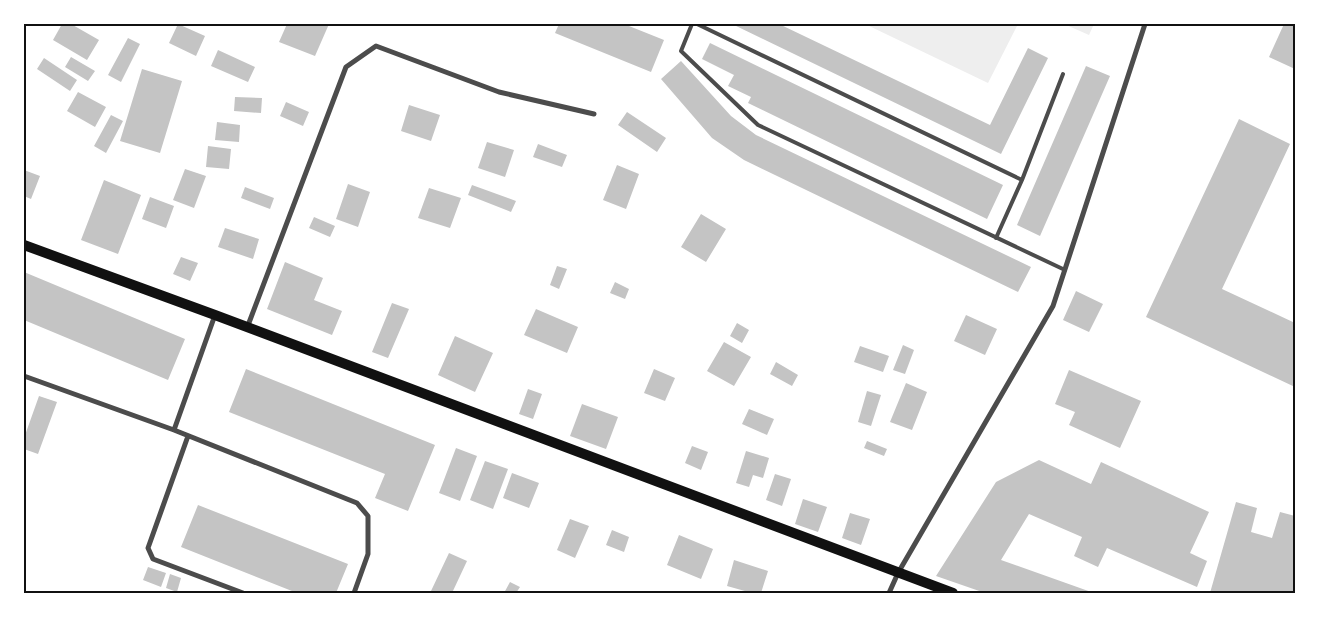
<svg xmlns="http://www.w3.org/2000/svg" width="1319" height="617" font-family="Raleway,sans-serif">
<rect width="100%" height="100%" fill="#fff"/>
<path fill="#eee" d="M 865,24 L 1018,24 L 988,83 Z
M 1064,24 L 1094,24 L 1089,35 Z"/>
<path fill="#c4c4c4" d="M 62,24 L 71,24 L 99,40 L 87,60 L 53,40 Z
M 178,24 L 205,36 L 196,56 L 169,43 Z
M 287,24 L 329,24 L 315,56 L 279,42 Z
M 559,24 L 624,24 L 664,40 L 651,72 L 555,33 Z
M 732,24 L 779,24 L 990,125 L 1028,48 L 1048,58 L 1001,154 Z
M 1284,24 L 1295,24 L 1295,69 L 1269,57 Z
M 128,38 L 140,44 L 121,82 L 108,75 Z
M 710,43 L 1003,185 L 987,219 L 748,103 L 751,97 L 728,86 L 734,75 L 702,59 Z
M 218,50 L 255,67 L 248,82 L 211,66 Z
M 71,57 L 95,71 L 88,81 L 65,67 Z
M 44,58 L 77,80 L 70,91 L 37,69 Z
M 681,61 L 731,116 L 756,135 L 1031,267 L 1018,292 L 744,160 L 712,138 L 661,79 Z
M 1086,66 L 1110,76 L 1040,236 L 1017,225 Z
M 142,69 L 182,81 L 160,153 L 120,141 Z
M 78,92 L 106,107 L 95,127 L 67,111 Z
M 235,97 L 262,98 L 261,113 L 234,111 Z
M 286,102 L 309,112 L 303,126 L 280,116 Z
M 409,105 L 440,115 L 431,141 L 401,131 Z
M 627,112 L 666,138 L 657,152 L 618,125 Z
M 111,115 L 123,121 L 106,153 L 94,146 Z
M 1239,119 L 1290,144 L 1222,289 L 1295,323 L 1295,387 L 1146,317 Z
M 217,122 L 240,125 L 239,142 L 215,140 Z
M 487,142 L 514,150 L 505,177 L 478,168 Z
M 538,144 L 567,155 L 562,167 L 533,157 Z
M 208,146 L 231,149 L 229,169 L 206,167 Z
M 617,165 L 639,174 L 626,209 L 603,200 Z
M 185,169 L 206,176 L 194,208 L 173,200 Z
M 24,170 L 40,176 L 31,199 L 24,196 Z
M 104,180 L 141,195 L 118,254 L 81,240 Z
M 348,184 L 370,192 L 358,227 L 336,219 Z
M 472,185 L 516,201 L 511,212 L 468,195 Z
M 245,187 L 274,198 L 270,209 L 241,198 Z
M 429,188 L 461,198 L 450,228 L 418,218 Z
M 150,197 L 174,206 L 166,228 L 142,219 Z
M 701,214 L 726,229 L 706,262 L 681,247 Z
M 314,217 L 335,226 L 330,237 L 309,228 Z
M 225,228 L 259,239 L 253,259 L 218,247 Z
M 181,257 L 198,263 L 190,281 L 173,274 Z
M 285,262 L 323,278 L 314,300 L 342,311 L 332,335 L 267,309 Z
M 557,266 L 567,269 L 559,289 L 550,285 Z
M 24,272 L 185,339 L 168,380 L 24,320 Z
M 615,282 L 629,289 L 625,299 L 610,293 Z
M 1076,291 L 1103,304 L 1089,332 L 1063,320 Z
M 392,303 L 409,309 L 388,358 L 372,352 Z
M 536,309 L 578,327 L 567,353 L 524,335 Z
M 966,315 L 997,329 L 985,355 L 954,341 Z
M 737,323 L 749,330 L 742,343 L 730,336 Z
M 455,336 L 493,353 L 475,392 L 438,375 Z
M 724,342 L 751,357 L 734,386 L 707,371 Z
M 903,345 L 914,350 L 905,374 L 893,370 Z
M 860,346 L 889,356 L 883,372 L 854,362 Z
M 776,362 L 798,375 L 792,386 L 770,374 Z
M 246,369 L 435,445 L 408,511 L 375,498 L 385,474 L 229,412 Z
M 654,369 L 675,378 L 665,401 L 644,393 Z
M 1069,370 L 1141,401 L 1120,448 L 1069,425 L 1075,412 L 1055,404 Z
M 906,383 L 927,392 L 912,430 L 890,422 Z
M 528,389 L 542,394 L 533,419 L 519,414 Z
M 867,391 L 881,395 L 871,426 L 858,422 Z
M 39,396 L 57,402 L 38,454 L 24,449 L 24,438 Z
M 582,404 L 618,417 L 606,449 L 570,436 Z
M 749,409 L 774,419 L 767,435 L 742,424 Z
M 867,441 L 887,449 L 884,456 L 864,448 Z
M 692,446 L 708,452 L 701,470 L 685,463 Z
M 456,448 L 477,456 L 460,501 L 439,493 Z
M 746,451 L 769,458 L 763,478 L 753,475 L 749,487 L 736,483 Z
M 1039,460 L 1091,484 L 1101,462 L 1209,512 L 1190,553 L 1207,561 L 1197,587 L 1107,548 L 1098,567 L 1074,556 L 1082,537 L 1029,514 L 1001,560 L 1094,593 L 985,593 L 936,576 L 996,482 Z
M 485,461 L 508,469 L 493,509 L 470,500 Z
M 512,473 L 539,483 L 529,508 L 503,498 Z
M 775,474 L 791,479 L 782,506 L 766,500 Z
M 803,499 L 827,507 L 818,532 L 795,524 Z
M 1236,502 L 1257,508 L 1251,532 L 1272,538 L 1280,512 L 1295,516 L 1295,593 L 1210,593 Z
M 198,505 L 348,564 L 336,593 L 297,593 L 181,547 Z
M 850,513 L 870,519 L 861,545 L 842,538 Z
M 570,519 L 589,526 L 575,558 L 557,550 Z
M 612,530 L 629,537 L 624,552 L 606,545 Z
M 679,535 L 713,549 L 701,579 L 667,565 Z
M 449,553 L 467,561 L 452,593 L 435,593 L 431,591 Z
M 734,560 L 768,571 L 761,593 L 752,593 L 727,586 Z
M 148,567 L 166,573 L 161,587 L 143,580 Z
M 170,574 L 181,578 L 177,592 L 166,588 Z
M 510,582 L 520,587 L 516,593 L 504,593 Z"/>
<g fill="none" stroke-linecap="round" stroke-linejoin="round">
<path stroke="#4c4c4c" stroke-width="4" d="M 692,24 L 681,51 L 758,125 L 1065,270
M 697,24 L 1022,180
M 996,238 L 1022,180 L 1063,74"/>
<path stroke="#4c4c4c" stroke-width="5" d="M 247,328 L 346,67 L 376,46 L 499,92 L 594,114
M 24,376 L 174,430 L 357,503 L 368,516 L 368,554 L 354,593
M 174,430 L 215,315
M 188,436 L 148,548 L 153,559 L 243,593
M 889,593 L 898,573 L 1053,306 L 1145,24"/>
<path stroke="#111" stroke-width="10" d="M 24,245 L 215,315 L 953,593"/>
</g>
<rect width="1319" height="617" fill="none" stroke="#ffffff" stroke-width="50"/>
<rect x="25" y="25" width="1269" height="567" fill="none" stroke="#111" stroke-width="2"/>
</svg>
